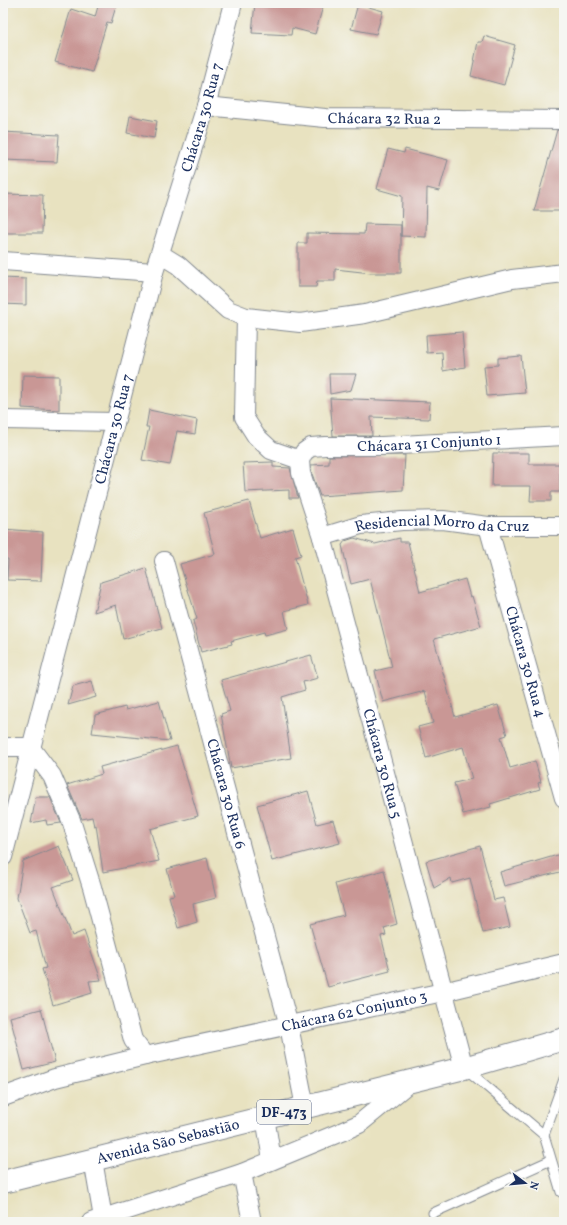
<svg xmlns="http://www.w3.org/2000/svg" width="567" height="1225" font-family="Vollkorn,serif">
<rect width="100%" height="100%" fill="#f6f6f2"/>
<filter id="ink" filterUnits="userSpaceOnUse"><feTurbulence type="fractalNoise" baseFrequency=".025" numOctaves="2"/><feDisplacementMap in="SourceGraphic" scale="8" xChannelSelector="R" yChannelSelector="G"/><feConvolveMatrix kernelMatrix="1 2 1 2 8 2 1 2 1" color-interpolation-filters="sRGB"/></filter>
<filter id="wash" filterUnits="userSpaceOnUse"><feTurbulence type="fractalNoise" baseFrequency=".012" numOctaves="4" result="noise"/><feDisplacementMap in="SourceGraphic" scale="16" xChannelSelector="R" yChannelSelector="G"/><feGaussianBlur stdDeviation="0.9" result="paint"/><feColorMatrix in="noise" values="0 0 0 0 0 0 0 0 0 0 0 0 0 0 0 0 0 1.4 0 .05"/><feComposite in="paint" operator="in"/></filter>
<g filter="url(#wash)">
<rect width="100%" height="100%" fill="#e8e2c0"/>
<g id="blocks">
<path fill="#c99795" d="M 99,3 L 117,3 L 111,23 L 107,22 L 92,72 L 55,62 L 71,9 L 95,17 Z
M 255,3 L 324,3 L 315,34 L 292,28 L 291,35 L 252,33 Z
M 358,4 L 383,11 L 376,34 L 351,29 Z
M 484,36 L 515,45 L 504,85 L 471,76 L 478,42 L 482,42 Z
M 130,116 L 157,121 L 154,138 L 127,133 Z
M 557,130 L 564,130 L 564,211 L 534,211 Z
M 3,132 L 59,135 L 57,162 L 3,160 Z
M 388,149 L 404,153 L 405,149 L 448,160 L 439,191 L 427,188 L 426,237 L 401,236 L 402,196 L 377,189 Z
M 3,194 L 43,195 L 42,233 L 3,233 Z
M 365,224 L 401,225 L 401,273 L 371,273 L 335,269 L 335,281 L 317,281 L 316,287 L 298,287 L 298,243 L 307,243 L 307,233 L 364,234 Z
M 3,278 L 26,279 L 26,305 L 3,304 Z
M 462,332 L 465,367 L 443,371 L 442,352 L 427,353 L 426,335 Z
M 521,356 L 525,393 L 487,396 L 484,366 L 498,365 L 498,358 Z
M 329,374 L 356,374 L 351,390 L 330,394 Z
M 23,375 L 59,376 L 59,410 L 22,408 Z
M 330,398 L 430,402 L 429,419 L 371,417 L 372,436 L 333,436 Z
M 149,410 L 197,420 L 195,434 L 177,431 L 170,465 L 142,460 L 149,427 L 146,427 Z
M 493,453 L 529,453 L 529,464 L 560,464 L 560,492 L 551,492 L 551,501 L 530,501 L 531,486 L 492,486 Z
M 405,455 L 403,490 L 320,496 L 311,471 L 311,465 L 329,464 L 329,456 Z
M 273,462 L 273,467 L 290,468 L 298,498 L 289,498 L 289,490 L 245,492 L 243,463 Z
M 249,501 L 260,538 L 293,528 L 301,555 L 295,557 L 308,605 L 284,611 L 288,629 L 265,635 L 264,632 L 231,641 L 232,644 L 201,652 L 193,621 L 197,619 L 180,564 L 215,554 L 204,513 Z
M 3,529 L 43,532 L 41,581 L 7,580 L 8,559 L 3,559 Z
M 354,538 L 375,544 L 400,538 L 400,542 L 408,542 L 420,592 L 465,579 L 470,597 L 472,596 L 481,626 L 434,639 L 455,717 L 498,705 L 507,735 L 501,737 L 510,768 L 535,761 L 541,782 L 538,783 L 540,789 L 490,804 L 491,807 L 463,814 L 454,783 L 472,779 L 463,747 L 426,758 L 418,727 L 433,723 L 425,691 L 383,702 L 375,671 L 392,667 L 370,579 L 351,584 L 342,545 L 345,541 Z
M 146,568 L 162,628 L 123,639 L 116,605 L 94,612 L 101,582 Z
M 311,655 L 318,678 L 303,682 L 305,690 L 282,697 L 291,758 L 231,768 L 221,714 L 230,711 L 221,680 Z
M 92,681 L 96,697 L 68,705 L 73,686 Z
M 159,701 L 170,741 L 92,733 L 95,715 L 125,707 L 126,710 Z
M 177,746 L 198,816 L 150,829 L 159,861 L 103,872 L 96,825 L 94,826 L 92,817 L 82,819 L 67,785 L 102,774 L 100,767 Z
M 308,791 L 317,824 L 333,820 L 340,843 L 272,861 L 257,805 Z
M 36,797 L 50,797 L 61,823 L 47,825 L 46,820 L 31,823 Z
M 59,846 L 73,880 L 53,887 L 72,936 L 84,931 L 101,980 L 89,981 L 92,993 L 53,1005 L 42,969 L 46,968 L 36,931 L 30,933 L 17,898 L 23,861 Z
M 480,846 L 494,900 L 503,898 L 510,927 L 483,933 L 470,878 L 452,883 L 451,878 L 434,888 L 426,861 Z
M 561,854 L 564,871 L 504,886 L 500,872 Z
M 207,858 L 216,898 L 193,904 L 197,922 L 178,928 L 169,896 L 174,895 L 167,869 Z
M 384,870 L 397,924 L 384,928 L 386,935 L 381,936 L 390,971 L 328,987 L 310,924 L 344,915 L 335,884 Z
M 41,1009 L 55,1062 L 24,1070 L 10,1017 Z"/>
</g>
</g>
<g filter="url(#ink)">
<use href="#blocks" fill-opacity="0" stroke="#82888f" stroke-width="1"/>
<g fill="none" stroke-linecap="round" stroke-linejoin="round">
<g stroke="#82888f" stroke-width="11">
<path id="lane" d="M 466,1069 L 544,1135
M 564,1079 L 544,1135 L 561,1192 L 564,1194
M 433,1213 L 551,1160"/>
</g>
<g stroke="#82888f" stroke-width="20">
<g id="street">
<path id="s1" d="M 206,106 L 325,118 L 564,120"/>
<path d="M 160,254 L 178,265 L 228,310 L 246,317 L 300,323 L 365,314 L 512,279 L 564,273"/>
<path d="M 3,261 L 154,272"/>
<path d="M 246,317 L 244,417 L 256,436 L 271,450 L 300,460"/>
<path d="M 3,420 L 115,422"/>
<path id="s2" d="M 300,460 L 301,473 L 322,537 L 464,1068"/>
<path id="s3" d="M 300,460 L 304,452 L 311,447 L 325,446 L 382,446 L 564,436"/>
<path id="s4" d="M 488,526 L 564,798"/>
<path id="s5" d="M 322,537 L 361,525 L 402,521 L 443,520 L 488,526 L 564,526"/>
<path id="s6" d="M 164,561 L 289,1026 L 305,1107"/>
<path d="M 3,747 L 30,747 L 52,776 L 71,820 L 92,887 L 133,1040 L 145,1056"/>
<path id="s7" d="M 3,857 L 154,272 L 206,106 L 233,3"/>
<path id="s8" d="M 3,1097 L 55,1078 L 145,1056 L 443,992 L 564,963"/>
<path d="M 265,1117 L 272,1160"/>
<path d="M 93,1160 L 103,1218"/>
<path d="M 242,1173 L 252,1222"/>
<path d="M 91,1222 L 242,1173 L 341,1132 L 359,1124 L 410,1082"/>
</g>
</g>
<g stroke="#82888f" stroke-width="24">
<g id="primary">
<path id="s9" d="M 3,1182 L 464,1068 L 564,1039"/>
</g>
</g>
<use href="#lane" stroke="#fff" stroke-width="9"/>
<use href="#street" stroke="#fff" stroke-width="18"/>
<use href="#primary" stroke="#fff" stroke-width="22"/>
</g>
</g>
<g text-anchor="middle" stroke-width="3.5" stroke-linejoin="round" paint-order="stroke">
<rect fill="#f6f6f2" stroke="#5d6b8a" stroke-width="1" x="257" y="1100" width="54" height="24" rx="3"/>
<g font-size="14" font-weight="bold" fill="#1b2f5e">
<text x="284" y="1117">DF-473</text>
</g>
<g font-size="15" fill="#1b2f5e" stroke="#f6f6f2">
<text dy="5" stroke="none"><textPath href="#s7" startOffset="766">Chácara 30 Rua 7</textPath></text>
<text dy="5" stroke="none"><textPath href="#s1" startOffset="179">Chácara 32 Rua 2</textPath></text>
<text dy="5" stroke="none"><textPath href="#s7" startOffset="442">Chácara 30 Rua 7</textPath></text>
<text dy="5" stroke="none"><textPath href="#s3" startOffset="136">Chácara 31 Conjunto 1</textPath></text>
<text dy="5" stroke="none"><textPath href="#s5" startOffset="122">Residencial Morro da Cruz</textPath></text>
<text dy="5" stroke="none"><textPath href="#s4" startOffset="141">Chácara 30 Rua 4</textPath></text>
<text dy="5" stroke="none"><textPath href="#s2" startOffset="315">Chácara 30 Rua 5</textPath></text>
<text dy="5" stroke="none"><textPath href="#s6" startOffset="241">Chácara 30 Rua 6</textPath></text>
<text dy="5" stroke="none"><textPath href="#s8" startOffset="362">Chácara 62 Conjunto 3</textPath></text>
<text dy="5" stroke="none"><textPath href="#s9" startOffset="170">Avenida São Sebastião</textPath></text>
</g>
</g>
<rect width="567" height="1225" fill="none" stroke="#f6f6f2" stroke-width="16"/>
<g transform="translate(525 1183) rotate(106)" stroke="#f6f6f2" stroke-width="3" paint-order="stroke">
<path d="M0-3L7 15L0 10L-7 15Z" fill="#1b2f5e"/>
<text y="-6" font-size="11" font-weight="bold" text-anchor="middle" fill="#1b2f5e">N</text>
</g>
</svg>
